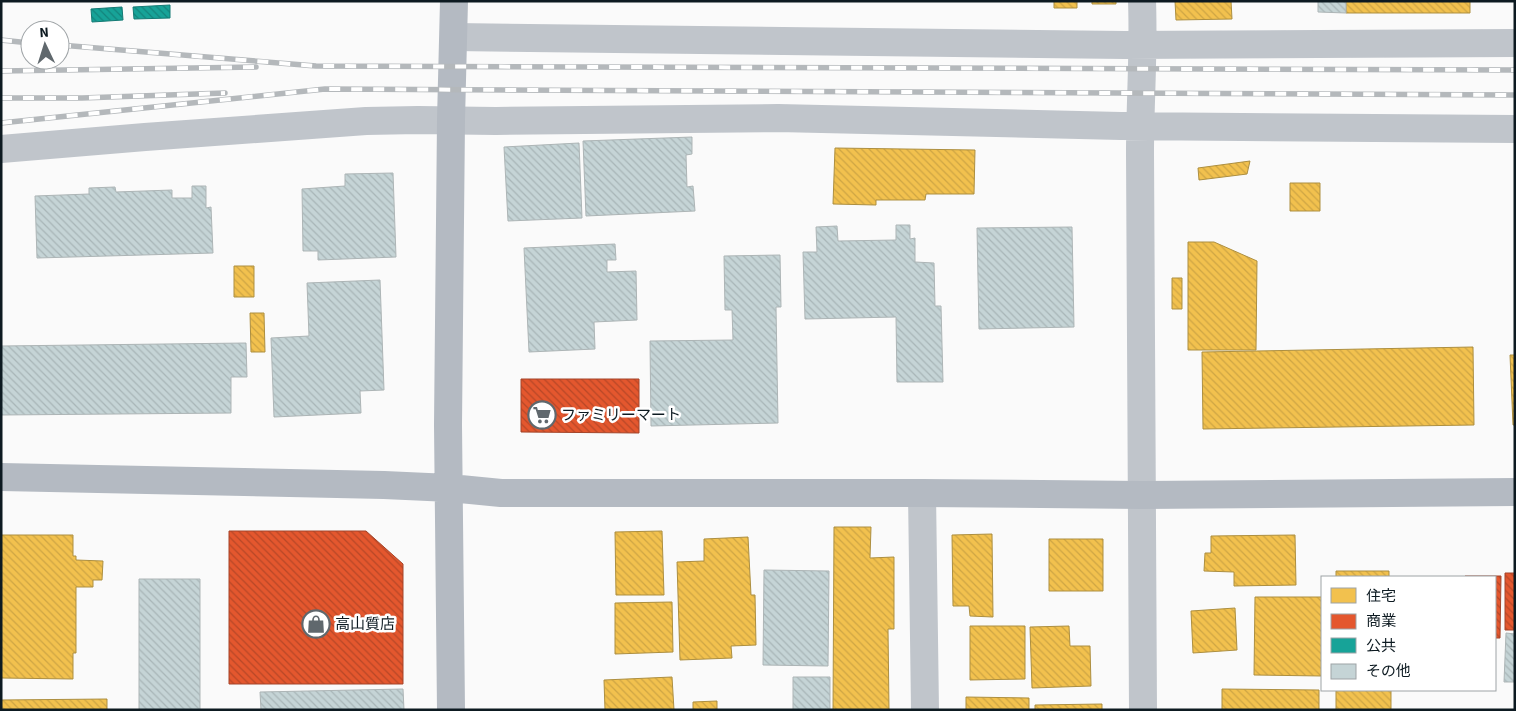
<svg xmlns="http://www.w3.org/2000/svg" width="1516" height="711" font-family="'Source Sans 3','Noto Sans JP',sans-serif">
<defs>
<pattern id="homes-back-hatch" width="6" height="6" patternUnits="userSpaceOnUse" patternTransform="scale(1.25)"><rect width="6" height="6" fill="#f2c14e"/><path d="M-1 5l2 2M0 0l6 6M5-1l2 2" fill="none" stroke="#cea544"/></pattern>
<pattern id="shops-back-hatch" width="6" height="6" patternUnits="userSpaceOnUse" patternTransform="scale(1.25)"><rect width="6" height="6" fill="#e4572e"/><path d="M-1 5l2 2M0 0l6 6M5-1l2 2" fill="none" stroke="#b74727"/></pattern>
<pattern id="public-back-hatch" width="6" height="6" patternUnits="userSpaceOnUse" patternTransform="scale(1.25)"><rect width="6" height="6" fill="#17a398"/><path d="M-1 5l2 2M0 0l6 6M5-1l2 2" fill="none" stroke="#13847c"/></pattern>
<pattern id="building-back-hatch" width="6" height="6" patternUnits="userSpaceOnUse" patternTransform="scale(1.25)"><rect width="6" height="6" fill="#c5d4d6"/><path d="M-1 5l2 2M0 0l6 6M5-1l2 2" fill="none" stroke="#a8b5b7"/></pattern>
</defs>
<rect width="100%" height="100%" fill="#fafafa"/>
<path fill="url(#homes-back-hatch)" stroke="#ad8f40" d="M 1054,1 L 1077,1 L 1077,8 L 1054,8 Z
M 1092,1 L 1116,1 L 1116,4 L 1092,4 Z
M 1175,1 L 1231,1 L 1232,19 L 1176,20 Z
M 1346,1 L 1470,1 L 1470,13 L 1346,13 Z
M 835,148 L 975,150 L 974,194 L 926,194 L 925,200 L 876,200 L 876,205 L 833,204 Z
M 1250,161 L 1247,174 L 1199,180 L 1198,168 Z
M 1290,183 L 1320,183 L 1320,211 L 1290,211 Z
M 1188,242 L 1214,242 L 1257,261 L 1256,350 L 1188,350 Z
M 234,266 L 254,266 L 254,297 L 234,297 Z
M 1172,278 L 1182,278 L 1182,309 L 1172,309 Z
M 250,313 L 264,313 L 265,352 L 251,352 Z
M 1473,347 L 1474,425 L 1203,429 L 1202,352 Z
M 1510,355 L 1515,355 L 1515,425 L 1513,425 Z
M 834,527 L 871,527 L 870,558 L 894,557 L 894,629 L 888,629 L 889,710 L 833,710 Z
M 662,531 L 664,595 L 616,595 L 615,532 Z
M 992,534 L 993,617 L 970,616 L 969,606 L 953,606 L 952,535 Z
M 1,535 L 73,535 L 73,556 L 76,556 L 76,560 L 103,561 L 102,580 L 93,580 L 93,587 L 76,587 L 76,653 L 73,653 L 73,679 L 1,678 Z
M 1295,535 L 1296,585 L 1234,586 L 1234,572 L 1204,571 L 1205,553 L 1211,553 L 1211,536 Z
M 748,537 L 751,595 L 755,595 L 756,645 L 731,646 L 732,658 L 680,660 L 677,562 L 704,561 L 704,539 Z
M 1049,539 L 1103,539 L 1103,591 L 1049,591 Z
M 1336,571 L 1389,571 L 1389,577 L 1336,577 Z
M 1255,597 L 1322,597 L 1322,676 L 1254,675 Z
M 672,602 L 673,652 L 615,654 L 615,603 Z
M 1235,608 L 1237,650 L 1193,653 L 1191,611 Z
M 970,626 L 1025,626 L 1025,679 L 970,680 Z
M 1069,626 L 1070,646 L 1090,646 L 1091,686 L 1032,688 L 1030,627 Z
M 672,677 L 674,710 L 605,710 L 604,680 Z
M 1222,689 L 1319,690 L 1319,710 L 1222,710 Z
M 1336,690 L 1391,690 L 1391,710 L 1336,710 Z
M 966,697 L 1029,698 L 1029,710 L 966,710 Z
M 107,699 L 107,710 L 1,710 L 1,700 Z
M 717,701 L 717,710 L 693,710 L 693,702 Z
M 1102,704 L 1102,710 L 1035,710 L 1035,705 Z"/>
<path fill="url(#shops-back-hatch)" stroke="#a4452a" d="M 521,379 L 639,379 L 639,433 L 521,432 Z
M 229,531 L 366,531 L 403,564 L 403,684 L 229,684 Z
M 1505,573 L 1515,573 L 1515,630 L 1505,630 Z
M 1465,576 L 1501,576 L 1500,638 L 1495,638 L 1495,577 L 1465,577 Z"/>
<path fill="url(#public-back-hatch)" stroke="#147a74" d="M 170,5 L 170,18 L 134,19 L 133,7 Z
M 122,7 L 123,20 L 92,22 L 91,9 Z"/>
<path fill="url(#building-back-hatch)" stroke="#adb5b6" d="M 1318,1 L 1346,1 L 1346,13 L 1318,12 Z
M 692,137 L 692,154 L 686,155 L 687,187 L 693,186 L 695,211 L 586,216 L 583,141 Z
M 579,143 L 582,218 L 508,221 L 504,147 Z
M 393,173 L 396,257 L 318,260 L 318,251 L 303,251 L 302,189 L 345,186 L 345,174 Z
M 192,186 L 206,186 L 206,208 L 211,207 L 213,253 L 37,258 L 35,196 L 89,194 L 89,188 L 115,187 L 116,192 L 172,190 L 172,198 L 192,198 Z
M 896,225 L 910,225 L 910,239 L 915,238 L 915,262 L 934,263 L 935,306 L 941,306 L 943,382 L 897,382 L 896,317 L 805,319 L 803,252 L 817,252 L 816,227 L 837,226 L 838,241 L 896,240 Z
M 1072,227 L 1074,327 L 979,329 L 977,228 Z
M 615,244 L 616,260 L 607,260 L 607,272 L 636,271 L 637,320 L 594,322 L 595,349 L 529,352 L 524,248 Z
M 780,255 L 781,307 L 776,307 L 778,423 L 651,426 L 650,341 L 733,340 L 732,310 L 725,310 L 724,256 Z
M 380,280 L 384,390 L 360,391 L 361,413 L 274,417 L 271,338 L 309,336 L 307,283 Z
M 246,343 L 247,377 L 231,377 L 231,413 L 1,415 L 1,346 Z
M 764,570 L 829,571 L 828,666 L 763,665 Z
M 139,579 L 200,579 L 200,710 L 139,710 Z
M 1506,633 L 1515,634 L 1515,682 L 1504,682 Z
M 793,677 L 830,677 L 830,710 L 793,710 Z
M 403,689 L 404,710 L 261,710 L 260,692 Z"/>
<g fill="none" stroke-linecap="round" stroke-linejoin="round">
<path stroke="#c0c5cb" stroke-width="28" d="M 1142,1 C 1144,52 1140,102 1140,153 C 1142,338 1143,524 1143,710
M 454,37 L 1125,45 L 1515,43
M 1,149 L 145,137 L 366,121 L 418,120 L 496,121 L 778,118 L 1121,126 L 1515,129
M 922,493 L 925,710"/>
<path stroke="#b4bac2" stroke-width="28" d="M 1,477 L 384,485 L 450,488 L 501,493 L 922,493 L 1143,495 L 1515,492
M 451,710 L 448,425 L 451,120 L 454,1"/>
<g stroke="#b4b8bb" stroke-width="5.5">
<path id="rail" d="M 1,40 L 30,43
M 60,45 L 316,66 L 1515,70
M 1,71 L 256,67
M 1,98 L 82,98 L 225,93
M 1,123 L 325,89 L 1515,95"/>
</g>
<use href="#rail" stroke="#fff" stroke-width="4" stroke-dasharray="11" stroke-linecap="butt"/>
</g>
<defs>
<g id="supermarket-ring" transform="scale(1.4375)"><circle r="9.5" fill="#fff" stroke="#60686d" stroke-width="1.5"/><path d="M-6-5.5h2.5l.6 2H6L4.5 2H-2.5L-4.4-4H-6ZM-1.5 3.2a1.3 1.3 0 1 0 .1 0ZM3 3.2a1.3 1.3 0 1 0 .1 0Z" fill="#60686d"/></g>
<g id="shop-ring" transform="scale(1.4375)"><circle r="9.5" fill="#fff" stroke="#60686d" stroke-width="1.5"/><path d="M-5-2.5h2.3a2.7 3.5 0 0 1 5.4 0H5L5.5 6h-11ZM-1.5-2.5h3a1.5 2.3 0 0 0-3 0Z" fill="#60686d"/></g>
</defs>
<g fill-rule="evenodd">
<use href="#supermarket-ring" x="542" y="415"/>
<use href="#shop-ring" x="316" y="624"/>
</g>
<g text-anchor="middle" stroke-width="5" stroke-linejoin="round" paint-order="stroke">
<g font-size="15" fill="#0d1a21" stroke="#fff" text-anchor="start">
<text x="561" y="420">ファミリーマート</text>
<text x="335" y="629">高山質店</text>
</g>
</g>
<rect width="1516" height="711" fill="none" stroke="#0d1a21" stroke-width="5"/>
<rect x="1321" y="576" width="175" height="115" fill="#ffffff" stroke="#9ea3a6"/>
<rect x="1331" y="588" width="25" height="15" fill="#f2c14e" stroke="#9ea3a6"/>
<text x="1366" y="601" font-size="15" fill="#0d1a21">住宅</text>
<rect x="1331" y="614" width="25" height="15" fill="#e4572e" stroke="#9ea3a6"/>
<text x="1366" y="626" font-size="15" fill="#0d1a21">商業</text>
<rect x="1331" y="638" width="25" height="15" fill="#17a398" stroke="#9ea3a6"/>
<text x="1366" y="651" font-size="15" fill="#0d1a21">公共</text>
<rect x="1331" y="664" width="25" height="15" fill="#c5d4d6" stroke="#9ea3a6"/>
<text x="1366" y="676" font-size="15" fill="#0d1a21">その他</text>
<g transform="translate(45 45) rotate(356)"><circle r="24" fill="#ffffff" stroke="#9ea3a6"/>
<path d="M0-4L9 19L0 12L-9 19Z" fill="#60686d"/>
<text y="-8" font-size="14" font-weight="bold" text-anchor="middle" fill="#0d1a21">N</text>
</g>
</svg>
